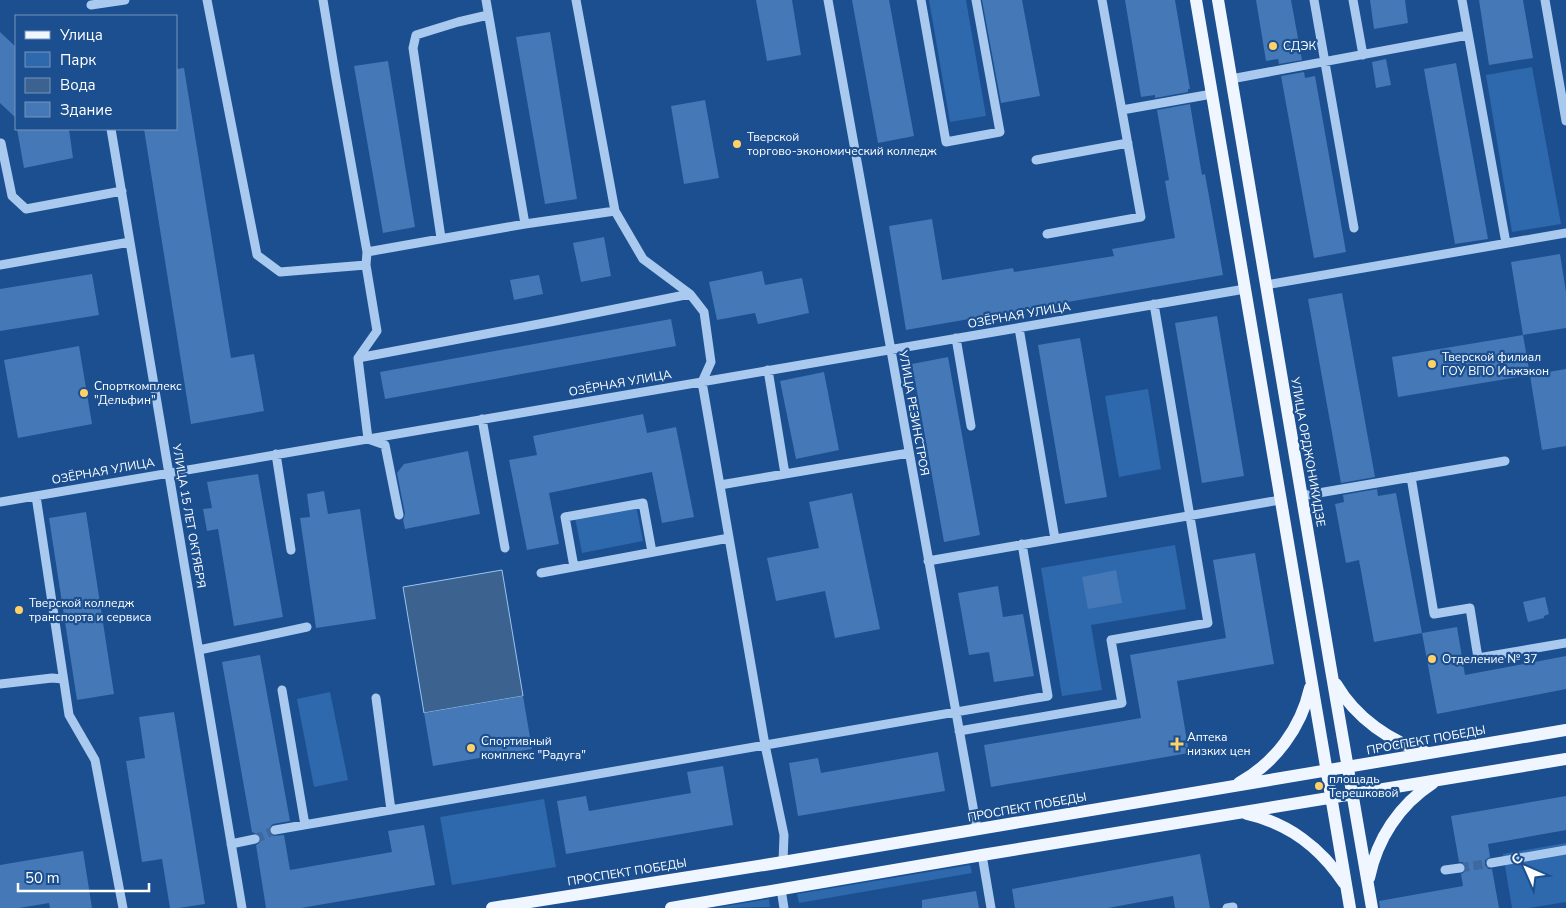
<svg xmlns="http://www.w3.org/2000/svg" width="1566" height="908" font-family="'Nunito Sans',sans-serif">
<rect width="100%" height="100%" fill="#1b4f8f"/>
<path fill="#2e69ad" d="M 929,0 L 966,0 L 986,116 L 950,122 Z
M 1532,67 L 1561,224 L 1512,232 L 1486,75 Z
M 1148,389 L 1161,469 L 1119,477 L 1105,396 Z
M 636,506 L 643,541 L 582,553 L 575,518 Z
M 1175,545 L 1186,609 L 1091,625 L 1102,690 L 1062,696 L 1041,568 Z
M 330,692 L 348,780 L 314,787 L 297,699 Z
M 544,799 L 556,867 L 452,885 L 440,817 Z
M 1566,843 L 1566,902 L 1529,908 L 1512,908 L 1503,854 Z
M 970,865 L 972,873 L 799,903 L 797,894 Z
M 769,899 L 770,907 L 715,908 Z"/>
<path fill="#3c6290" stroke="#9cc4f0" d="M 502,570 L 523,696 L 424,713 L 403,587 Z"/>
<path fill="#4478b7" d="M 756,0 L 792,0 L 801,55 L 767,61 Z
M 852,0 L 889,0 L 914,136 L 878,143 Z
M 982,0 L 1022,0 L 1040,96 L 1001,103 Z
M 1125,0 L 1175,0 L 1190,89 L 1188,89 L 1188,92 L 1155,98 L 1155,95 L 1141,97 Z
M 1256,0 L 1291,0 L 1302,60 L 1279,64 L 1278,59 L 1266,61 Z
M 1370,0 L 1405,0 L 1408,23 L 1374,29 Z
M 1479,0 L 1523,0 L 1533,58 L 1489,65 Z
M 0,32 L 16,47 L 16,118 L 0,103 Z
M 550,32 L 577,199 L 545,204 L 516,37 Z
M 1386,59 L 1391,85 L 1376,88 L 1372,62 Z
M 388,61 L 415,227 L 383,233 L 354,66 Z
M 1456,63 L 1488,239 L 1455,244 L 1424,69 Z
M 184,68 L 231,358 L 254,354 L 264,411 L 191,424 L 144,129 L 176,129 L 176,69 Z
M 1304,72 L 1305,78 L 1315,76 L 1346,252 L 1314,258 L 1281,76 Z
M 705,100 L 719,178 L 684,184 L 671,106 Z
M 1190,104 L 1202,175 L 1205,174 L 1223,275 L 906,330 L 889,226 L 932,219 L 942,280 L 1013,268 L 1014,272 L 1114,256 L 1112,249 L 1175,238 L 1165,181 L 1169,180 L 1157,110 Z
M 17,129 L 69,129 L 73,158 L 24,168 Z
M 604,237 L 611,276 L 581,282 L 573,243 Z
M 1560,254 L 1566,292 L 1566,328 L 1523,335 L 1511,262 Z
M 762,271 L 765,285 L 802,278 L 809,313 L 758,324 L 755,313 L 717,320 L 709,282 Z
M 92,274 L 99,315 L 0,331 L 0,289 Z
M 539,275 L 543,294 L 514,300 L 510,280 Z
M 1342,293 L 1375,477 L 1341,483 L 1308,299 Z
M 1217,316 L 1244,476 L 1202,483 L 1175,323 Z
M 671,319 L 676,346 L 385,399 L 380,372 Z
M 1523,335 L 1530,375 L 1398,397 L 1392,357 Z
M 1080,338 L 1107,497 L 1065,504 L 1038,345 Z
M 79,346 L 92,424 L 18,438 L 4,360 Z
M 948,357 L 980,535 L 944,542 L 912,364 Z
M 1566,369 L 1566,446 L 1542,450 L 1530,375 Z
M 824,372 L 839,450 L 796,459 L 780,381 Z
M 643,414 L 647,433 L 676,427 L 694,517 L 662,523 L 652,472 L 549,493 L 559,544 L 527,550 L 509,460 L 537,455 L 533,436 Z
M 468,451 L 480,514 L 405,529 L 403,520 L 405,514 L 397,473 L 404,464 Z
M 258,474 L 283,617 L 234,626 L 218,529 L 207,531 L 203,509 L 212,508 L 207,482 Z
M 1377,489 L 1378,496 L 1396,493 L 1422,633 L 1374,642 L 1359,560 L 1346,563 L 1335,504 L 1344,502 L 1343,495 Z
M 324,491 L 328,514 L 360,509 L 376,619 L 316,628 L 300,518 L 310,517 L 307,494 Z
M 852,493 L 880,629 L 835,638 L 825,591 L 776,601 L 767,558 L 819,548 L 809,502 Z
M 86,512 L 114,694 L 77,700 L 49,518 Z
M 1255,553 L 1274,664 L 1177,681 L 1189,753 L 991,787 L 984,745 L 1141,718 L 1130,655 L 1226,638 L 1213,560 Z
M 1116,570 L 1122,603 L 1088,609 L 1082,577 Z
M 998,586 L 1003,617 L 1023,614 L 1034,676 L 994,682 L 989,652 L 969,655 L 958,593 Z
M 1545,597 L 1549,614 L 1544,616 L 1544,618 L 1528,622 L 1523,602 Z
M 1457,627 L 1465,675 L 1566,656 L 1566,689 L 1437,714 L 1422,633 Z
M 260,655 L 290,821 L 273,824 L 271,826 L 269,831 L 273,836 L 284,835 L 290,870 L 392,852 L 388,831 L 424,825 L 435,885 L 301,908 L 266,908 L 256,845 L 259,843 L 261,838 L 259,835 L 252,832 L 222,662 Z
M 523,696 L 532,749 L 433,766 L 424,713 Z
M 174,712 L 205,904 L 179,908 L 170,908 L 162,859 L 142,862 L 126,761 L 145,758 L 139,717 Z
M 938,752 L 945,791 L 798,816 L 789,763 L 818,758 L 821,773 Z
M 723,766 L 733,825 L 566,854 L 557,801 L 586,796 L 589,811 L 691,793 L 687,772 Z
M 1566,796 L 1566,830 L 1488,844 L 1490,857 L 1485,860 L 1485,865 L 1488,869 L 1492,869 L 1499,908 L 1380,908 L 1379,901 L 1463,886 L 1461,874 L 1466,871 L 1466,867 L 1463,862 L 1459,862 L 1451,816 Z
M 83,851 L 92,908 L 50,908 L 49,903 L 19,908 L 0,908 L 0,865 Z
M 1200,854 L 1210,908 L 1175,908 L 1173,896 L 1108,908 L 1015,908 L 1012,889 Z
M 976,891 L 979,908 L 922,908 L 922,900 Z"/>
<g fill="none" stroke-linecap="round" stroke-linejoin="round">
<path stroke="#3d69a0" stroke-width="9" stroke-dasharray="9 4.5" stroke-linecap="butt" d="M 255,839 L 275,830
M 1460,868 L 1491,863"/>
<path stroke="#a9c9ee" stroke-width="9" d="M 207,0 L 257,255 L 280,272 L 366,265 L 367,252 L 336,79 L 323,0
M 486,0 L 525,224
M 828,0 L 977,829
M 921,0 L 946,142 L 1000,132 L 976,0
M 1314,0 L 1354,228
M 1353,0 L 1363,55
M 1462,0 L 1506,243
M 1545,0 L 1566,121
M 91,5 L 125,0
M 1231,79 L 1468,35
M 1122,110 L 1212,94
M 111,129 L 242,908
M 1,143 L 12,196 L 26,209 L 122,191
M 1036,160 L 1128,143
M 615,211 L 643,259 L 690,294
M 1047,234 L 1141,217 L 1102,0
M 441,238 L 413,48 L 416,35 L 458,22 L 488,15
M 367,252 L 525,224 L 615,211 L 576,0
M 0,265 L 130,242
M 366,265 L 377,331 L 358,358 L 368,439 L 385,445 L 399,515
M 1266,285 L 1566,233
M 1019,328 L 1055,539
M 956,338 L 971,426
M 358,358 L 555,321 L 690,294 L 704,312 L 711,362 L 702,382 L 765,745 L 784,835 L 783,862
M 768,370 L 785,474
M 482,419 L 505,548
M 276,454 L 291,550
M 1411,477 L 1434,614 L 1470,608 L 1478,658 L 1566,643
M 720,485 L 909,453
M 36,496 L 69,715 L 95,760 L 123,908
M 1301,496 L 1505,461
M 0,502 L 1245,289
M 928,561 L 1280,500
M 574,567 L 565,517 L 643,503 L 652,552
M 541,573 L 729,538
M 199,650 L 307,627
M 0,684 L 52,678 L 63,679
M 282,690 L 305,825
M 376,698 L 391,810
M 959,731 L 1122,703 L 1111,640 L 1208,623 L 1154,304
M 275,830 L 1048,696 L 1022,544
M 231,844 L 255,839
M 982,855 L 991,908
M 1491,863 L 1566,850
M 1445,870 L 1460,868
M 781,889 L 784,908
M 1227,908 L 1233,907"/>
<path stroke="#f0f6ff" stroke-width="12" d="M 1196,0 L 1350,908
M 1218,0 L 1330,664 L 1372,908
M 1336,684 C 1356,718 1390,742 1428,753
M 1239,783 C 1275,763 1301,728 1310,688
M 1247,814 C 1288,823 1321,848 1344,883
M 1369,878 C 1377,839 1399,805 1433,783
M 492,908 L 783,862 L 1566,730
M 671,908 L 982,855 L 1566,759"/>
</g>
<g fill="#ffd166" stroke="#1b4f8f" stroke-width="2">
<circle cx="1273" cy="46" r="5"/>
<circle cx="737" cy="144" r="5"/>
<circle cx="1432" cy="364" r="5"/>
<circle cx="84" cy="393" r="5"/>
<circle cx="19" cy="610" r="5"/>
<circle cx="1432" cy="659" r="5"/>
<path d="M1174.5 736.5h5v5h5v5h-5v5h-5v-5h-5v-5h5z"/>
<circle cx="471" cy="748" r="5"/>
<circle cx="1319" cy="786" r="5"/>
</g>
<g text-anchor="middle" stroke-width="4.5" stroke-linejoin="round" paint-order="stroke">
<g font-size="12" fill="#fff" stroke="#1b4f8f" text-anchor="start">
<text x="1283" y="50">СДЭК</text>
<text x="747" y="141">Тверской<tspan x="747" dy="14">торгово-экономический колледж</tspan></text>
<text x="1442" y="361">Тверской филиал<tspan x="1442" dy="14">ГОУ ВПО Инжэкон</tspan></text>
<text x="94" y="390">Спорткомплекс<tspan x="94" dy="14">"Дельфин"</tspan></text>
<text x="29" y="607">Тверской колледж<tspan x="29" dy="14">транспорта и сервиса</tspan></text>
<text x="1442" y="663">Отделение № 37</text>
<text x="1187" y="741">Аптека<tspan x="1187" dy="14">низких цен</tspan></text>
<text x="481" y="745">Спортивный<tspan x="481" dy="14">комплекс "Радуга"</tspan></text>
<text x="1329" y="783">площадь<tspan x="1329" dy="14">Терешковой</tspan></text>
</g>
<g font-size="12" fill="#fff" stroke="#1b4f8f">
<text transform="translate(1019 315) rotate(-10)" y="4">ОЗЁРНАЯ УЛИЦА</text>
<text transform="translate(620 383) rotate(-10)" y="4">ОЗЁРНАЯ УЛИЦА</text>
<text transform="translate(914 413) rotate(80)" y="4">УЛИЦА РЕЗИНСТРОЯ</text>
<text transform="translate(1308 452) rotate(80)" y="4">УЛИЦА ОРДЖОНИКИДЗЕ</text>
<text transform="translate(103 471) rotate(-10)" y="4">ОЗЁРНАЯ УЛИЦА</text>
<text transform="translate(189 516) rotate(80)" y="4">УЛИЦА 15 ЛЕТ ОКТЯБРЯ</text>
<text transform="translate(1426 740) rotate(-10)" y="4">ПРОСПЕКТ ПОБЕДЫ</text>
<text transform="translate(1027 807) rotate(-10)" y="4">ПРОСПЕКТ ПОБЕДЫ</text>
<text transform="translate(627 872) rotate(-9)" y="4">ПРОСПЕКТ ПОБЕДЫ</text>
</g>
</g>
<rect x="15" y="15" width="162" height="115" fill="#1b4f8f" stroke="#7695bc"/>
<rect x="25" y="31" width="25" height="8" fill="#f0f6ff" stroke="#7695bc"/>
<text x="60" y="40" font-size="15" fill="#ffffff">Улица</text>
<rect x="25" y="52" width="25" height="15" fill="#2e69ad" stroke="#7695bc"/>
<text x="60" y="65" font-size="15" fill="#ffffff">Парк</text>
<rect x="25" y="78" width="25" height="15" fill="#3c6290" stroke="#7695bc"/>
<text x="60" y="90" font-size="15" fill="#ffffff">Вода</text>
<rect x="25" y="102" width="25" height="15" fill="#4478b7" stroke="#7695bc"/>
<text x="60" y="115" font-size="15" fill="#ffffff">Здание</text>
<g transform="translate(1526 868) rotate(315)" stroke="#1b4f8f" stroke-width="4" paint-order="stroke">
<path d="M0-4L9 19L0 12L-9 19Z" fill="#ffffff"/>
<text y="-8" font-size="14" font-weight="bold" text-anchor="middle" fill="#ffffff">С</text>
</g>
<path d="M18 883v8h131v-8" fill="none" stroke="#ffffff" stroke-width="2.5"/>
<text x="25" y="883" font-size="15" fill="#ffffff" stroke="#1b4f8f" stroke-width="4" paint-order="stroke">50 m</text>
</svg>
